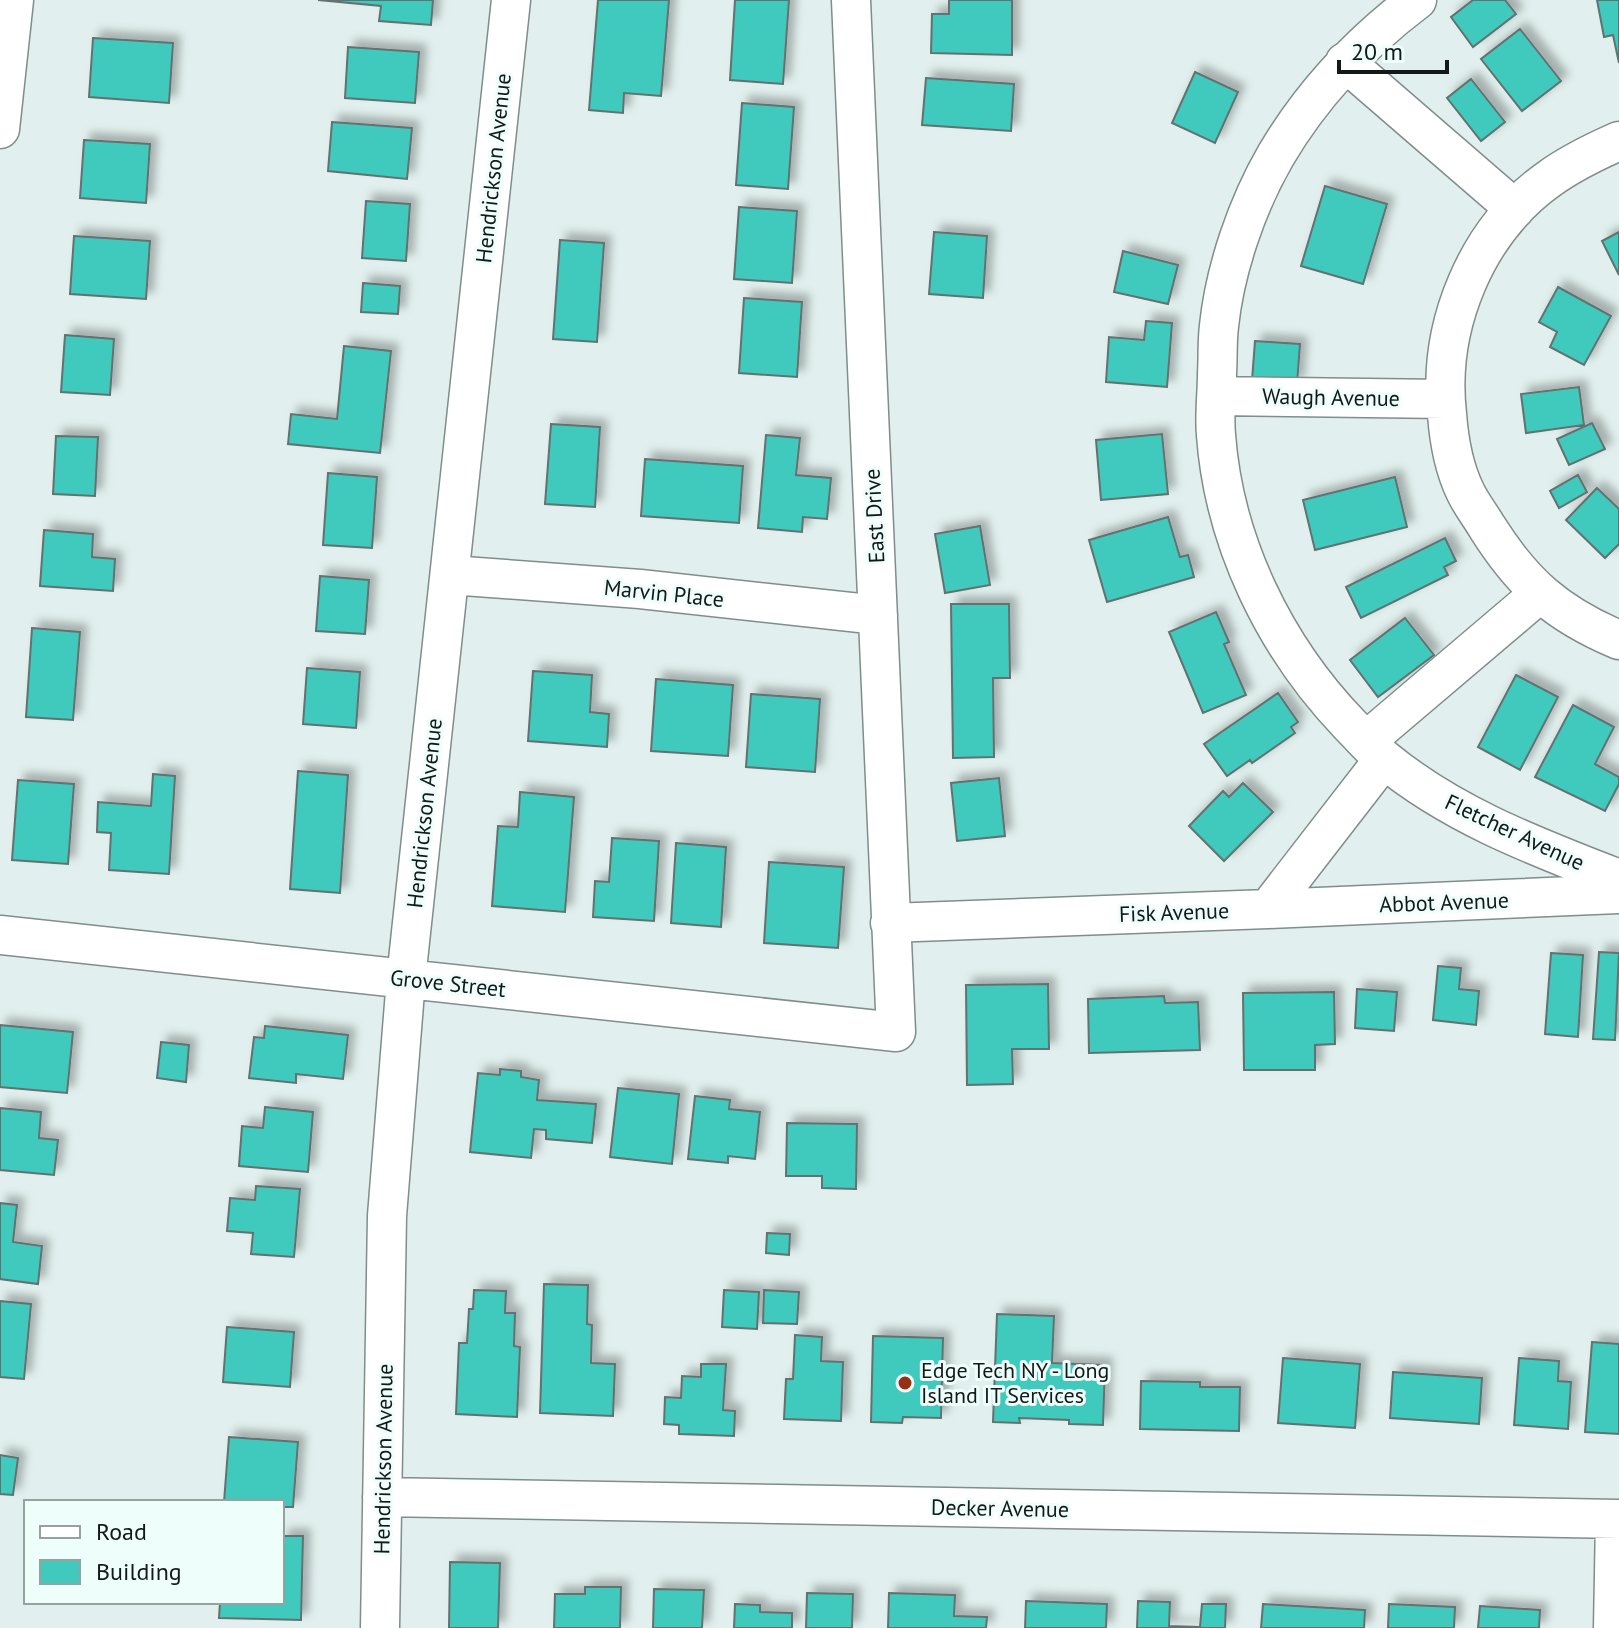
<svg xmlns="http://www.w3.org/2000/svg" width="1619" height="1628" font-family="'PT Sans',sans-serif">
<defs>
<filter id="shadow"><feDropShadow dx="7" dy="-7" stdDeviation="4" flood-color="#0004"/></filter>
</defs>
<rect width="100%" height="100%" fill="#e1f0ee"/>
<path fill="#3fcabd" stroke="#64716f" stroke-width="2" filter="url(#shadow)" d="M 318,0 L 433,0 L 431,25 L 379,21 L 381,6 Z
M 598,0 L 669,0 L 661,96 L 624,93 L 623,113 L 589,110 Z
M 735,0 L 789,0 L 783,84 L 730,80 Z
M 949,0 L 1012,0 L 1012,55 L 931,53 L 932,14 L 949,14 Z
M 1473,0 L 1505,0 L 1516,14 L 1473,47 L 1451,17 Z
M 1597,0 L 1619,0 L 1619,63 L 1613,35 L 1604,37 Z
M 1520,29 L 1561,81 L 1522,111 L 1481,59 Z
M 93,38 L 173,43 L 169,103 L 89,97 Z
M 348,47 L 419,52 L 415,103 L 345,98 Z
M 1195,72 L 1238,92 L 1215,143 L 1172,123 Z
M 926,78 L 1014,84 L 1011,131 L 922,125 Z
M 1471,79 L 1505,122 L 1481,141 L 1447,98 Z
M 742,103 L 794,107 L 788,189 L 736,185 Z
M 332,122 L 412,128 L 407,179 L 328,171 Z
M 84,140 L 150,144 L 146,203 L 80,198 Z
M 1325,186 L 1387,204 L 1363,284 L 1301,266 Z
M 366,201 L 410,204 L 406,261 L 362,258 Z
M 739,207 L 797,211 L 792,283 L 734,279 Z
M 934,232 L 987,236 L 983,298 L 929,294 Z
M 1619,232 L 1619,275 L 1602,241 Z
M 74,236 L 150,241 L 146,299 L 70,294 Z
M 560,240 L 604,243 L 597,342 L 553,339 Z
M 1123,251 L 1178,265 L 1168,304 L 1114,292 Z
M 363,283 L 400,286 L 398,314 L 361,312 Z
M 1558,287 L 1611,316 L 1584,365 L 1550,347 L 1557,332 L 1539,322 Z
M 744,298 L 802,302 L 797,377 L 739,373 Z
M 1146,321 L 1172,323 L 1167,387 L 1106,382 L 1109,337 L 1144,340 Z
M 65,335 L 114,339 L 110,395 L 61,392 Z
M 1255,341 L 1300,344 L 1297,384 L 1252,380 Z
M 344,346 L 391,351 L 380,453 L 288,444 L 291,414 L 337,419 Z
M 1579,387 L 1584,425 L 1526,433 L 1521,394 Z
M 1592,423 L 1605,449 L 1569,465 L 1557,439 Z
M 551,424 L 600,427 L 595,507 L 545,504 Z
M 1162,434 L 1168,494 L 1101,500 L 1096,440 Z
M 766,435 L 800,438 L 796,475 L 831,478 L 827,519 L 803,517 L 802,532 L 758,528 Z
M 56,436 L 98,437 L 95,496 L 53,494 Z
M 645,459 L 743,466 L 739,523 L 641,516 Z
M 328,473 L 377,477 L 372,548 L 323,545 Z
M 1578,475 L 1587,492 L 1559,508 L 1550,491 Z
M 1395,477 L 1407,527 L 1315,550 L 1303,500 Z
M 1597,488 L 1619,509 L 1619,544 L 1605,558 L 1566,520 Z
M 1168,517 L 1180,557 L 1188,555 L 1194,577 L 1107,602 L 1089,540 Z
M 980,526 L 990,585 L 945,593 L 935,534 Z
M 44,530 L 93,534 L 92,557 L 115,559 L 113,591 L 40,586 Z
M 1445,538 L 1456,561 L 1444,567 L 1448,575 L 1361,618 L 1346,587 Z
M 320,576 L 369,580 L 365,634 L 316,631 Z
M 951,604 L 1009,604 L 1010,678 L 993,678 L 994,757 L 953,758 Z
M 1216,612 L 1229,642 L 1224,644 L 1246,695 L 1203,713 L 1169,632 Z
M 1405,618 L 1434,655 L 1378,697 L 1350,660 Z
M 32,628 L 80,632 L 73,720 L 26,717 Z
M 307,668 L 360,672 L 356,728 L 303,724 Z
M 533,671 L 592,675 L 590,712 L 609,714 L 607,747 L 528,741 Z
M 1516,675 L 1558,697 L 1520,770 L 1478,747 Z
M 656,679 L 733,685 L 728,756 L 651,751 Z
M 1278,693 L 1298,722 L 1291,727 L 1295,733 L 1252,763 L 1250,760 L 1227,776 L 1204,744 Z
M 751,694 L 820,699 L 815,772 L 746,767 Z
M 1573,705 L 1614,727 L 1595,764 L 1619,777 L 1619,784 L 1605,811 L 1535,777 Z
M 298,771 L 348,775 L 340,893 L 290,889 Z
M 153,774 L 175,776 L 169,874 L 109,870 L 111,833 L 97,832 L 98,802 L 151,806 Z
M 999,778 L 1005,836 L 957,841 L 951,783 Z
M 18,780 L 74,784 L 68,864 L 12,860 Z
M 1243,783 L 1273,812 L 1224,861 L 1189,826 L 1223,791 L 1229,797 Z
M 520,792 L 574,797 L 565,912 L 492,906 L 498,826 L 518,827 Z
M 612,838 L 659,841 L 654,921 L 593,917 L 595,881 L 609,882 Z
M 676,843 L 726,847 L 721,927 L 671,923 Z
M 769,862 L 844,867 L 838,948 L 764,943 Z
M 1599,952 L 1619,953 L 1615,1040 L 1593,1039 Z
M 1551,953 L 1583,955 L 1578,1037 L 1545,1034 Z
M 1438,966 L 1461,968 L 1459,989 L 1479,991 L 1476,1025 L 1433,1020 Z
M 1048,984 L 1049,1049 L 1012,1049 L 1013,1084 L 967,1085 L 966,985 Z
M 1357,989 L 1397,992 L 1394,1031 L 1355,1028 Z
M 1334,992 L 1335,1044 L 1315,1045 L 1315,1070 L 1244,1070 L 1243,993 Z
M 1164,996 L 1165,1003 L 1198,1002 L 1200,1050 L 1089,1053 L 1088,999 Z
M 0,1025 L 73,1032 L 67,1093 L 0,1087 Z
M 265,1026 L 348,1035 L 343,1079 L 296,1074 L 296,1083 L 249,1078 L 254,1037 L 264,1038 Z
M 161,1042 L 189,1045 L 186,1082 L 157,1078 Z
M 500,1069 L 521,1071 L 521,1077 L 539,1080 L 537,1100 L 596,1104 L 592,1143 L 546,1139 L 546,1130 L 534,1129 L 531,1158 L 470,1152 L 478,1073 L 500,1075 Z
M 618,1088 L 679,1094 L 672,1164 L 610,1157 Z
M 695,1096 L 730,1100 L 729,1109 L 760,1112 L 755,1159 L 728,1156 L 728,1163 L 688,1159 Z
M 265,1107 L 313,1112 L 308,1172 L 239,1166 L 242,1126 L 263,1128 Z
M 0,1108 L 41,1112 L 39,1138 L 58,1140 L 54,1175 L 0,1170 Z
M 787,1123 L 857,1124 L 856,1189 L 822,1188 L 822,1176 L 786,1176 Z
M 256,1186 L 300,1189 L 294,1257 L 251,1254 L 253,1233 L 227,1231 L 230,1198 L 255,1200 Z
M 0,1203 L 17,1205 L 13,1242 L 42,1246 L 38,1284 L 0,1279 Z
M 767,1233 L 790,1234 L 789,1255 L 766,1253 Z
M 544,1284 L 588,1285 L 587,1324 L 592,1325 L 591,1363 L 615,1364 L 613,1416 L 540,1413 Z
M 474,1290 L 506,1291 L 505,1313 L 515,1313 L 514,1346 L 520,1347 L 517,1417 L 456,1414 L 459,1343 L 467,1343 L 469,1309 L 473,1309 Z
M 724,1290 L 759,1292 L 757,1329 L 722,1327 Z
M 764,1290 L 799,1292 L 797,1324 L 763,1323 Z
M 0,1301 L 31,1304 L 24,1379 L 0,1377 Z
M 997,1314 L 1054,1316 L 1052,1363 L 1105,1365 L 1103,1425 L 1069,1424 L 1069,1420 L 1019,1418 L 1020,1423 L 993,1422 Z
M 227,1327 L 294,1332 L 290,1387 L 223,1382 Z
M 795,1335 L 822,1337 L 821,1361 L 843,1362 L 841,1421 L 784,1419 L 786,1379 L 793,1379 Z
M 873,1336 L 943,1338 L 941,1418 L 903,1417 L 902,1423 L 871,1422 Z
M 1592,1342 L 1619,1344 L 1619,1434 L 1585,1432 Z
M 1283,1358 L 1360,1364 L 1355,1428 L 1278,1423 Z
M 1519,1358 L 1559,1361 L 1558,1381 L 1571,1382 L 1568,1429 L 1514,1425 Z
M 701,1364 L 726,1364 L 723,1410 L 735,1411 L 734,1436 L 679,1434 L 679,1425 L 664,1424 L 665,1397 L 681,1398 L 682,1376 L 701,1377 Z
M 1393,1372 L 1482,1378 L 1479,1424 L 1390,1418 Z
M 1141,1381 L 1200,1382 L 1200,1387 L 1240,1387 L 1239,1431 L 1140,1429 Z
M 229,1437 L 298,1442 L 293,1507 L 282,1507 L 282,1502 L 224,1502 Z
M 0,1455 L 18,1458 L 13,1495 L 0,1494 Z
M 282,1536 L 303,1536 L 301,1620 L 219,1618 L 220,1602 L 282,1602 Z
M 450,1562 L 500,1563 L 498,1628 L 449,1628 Z
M 585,1587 L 621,1587 L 620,1628 L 554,1628 L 555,1594 L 585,1594 Z
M 654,1589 L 704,1590 L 702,1628 L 653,1628 Z
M 807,1593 L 853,1594 L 852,1628 L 806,1628 Z
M 889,1593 L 955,1595 L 954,1616 L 987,1617 L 986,1628 L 888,1628 Z
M 1026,1601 L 1107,1604 L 1106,1628 L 1025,1628 Z
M 1138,1601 L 1170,1602 L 1169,1626 L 1200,1627 L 1202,1604 L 1226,1604 L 1225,1628 L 1137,1628 Z
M 735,1604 L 760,1605 L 760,1612 L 792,1613 L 792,1628 L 734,1628 Z
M 1263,1604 L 1365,1610 L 1364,1628 L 1261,1628 Z
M 1389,1604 L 1455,1607 L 1454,1628 L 1388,1628 Z
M 1480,1606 L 1540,1610 L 1539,1628 L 1478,1628 Z"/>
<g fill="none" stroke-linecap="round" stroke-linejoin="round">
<g stroke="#7f8d8b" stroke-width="41">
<path id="street" d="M 1417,0 C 1360,43 1312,94 1276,155 C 1247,205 1225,269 1219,326 C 1217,342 1218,358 1217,374 C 1217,394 1214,415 1216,435 C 1224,543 1275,647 1350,725 C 1361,736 1372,749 1384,759 C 1453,816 1537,847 1619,879
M 1345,62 L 1515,209
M 0,129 L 14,0
M 1619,141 C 1594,152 1571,163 1549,179 C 1476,231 1437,326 1447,414 C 1449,441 1453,466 1465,491 C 1471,504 1480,515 1487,527 C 1523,584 1557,614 1619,640
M 1217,396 L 1445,399
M 450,575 L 640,589 L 878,615
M 1366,741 L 1539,594
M 1268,909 L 1619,894
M 890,923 L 1268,909 L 1384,759
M 0,935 L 896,1032 L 851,0
M 382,1497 L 1619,1519
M 380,1628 L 387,1216 L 406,979 L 511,0
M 1613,1628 L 1615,1519"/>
</g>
<use href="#street" stroke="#fff" stroke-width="38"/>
</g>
<circle fill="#973011" stroke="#eefefb" stroke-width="3" cx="905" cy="1383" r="8"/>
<g text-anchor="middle" stroke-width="6" stroke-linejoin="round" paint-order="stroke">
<g font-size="22" fill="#131918" stroke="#eefefb">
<text transform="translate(493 168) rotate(-84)" y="8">Hendrickson Avenue</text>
<text transform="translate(1331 397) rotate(1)" y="8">Waugh Avenue</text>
<text transform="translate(874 516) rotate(-93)" y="8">East Drive</text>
<text transform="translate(664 593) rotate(6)" y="8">Marvin Place</text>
<text transform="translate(424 813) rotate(-84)" y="8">Hendrickson Avenue</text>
<text transform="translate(1515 832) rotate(25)" y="8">Fletcher Avenue</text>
<text transform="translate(1444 902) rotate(-2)" y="8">Abbot Avenue</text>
<text transform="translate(1174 912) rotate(-2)" y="8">Fisk Avenue</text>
<text transform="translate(448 983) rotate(6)" y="8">Grove Street</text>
<text transform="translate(383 1459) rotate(-89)" y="8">Hendrickson Avenue</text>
<text transform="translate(1000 1508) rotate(1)" y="8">Decker Avenue</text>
</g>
<g font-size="22" fill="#131918" stroke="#eefefb" text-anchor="start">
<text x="921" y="1378">Edge Tech NY - Long<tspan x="921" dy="25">Island IT Services</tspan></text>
</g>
</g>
<rect x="24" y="1500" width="260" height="104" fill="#eefefb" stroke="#96a2a0" stroke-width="2"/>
<rect x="40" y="1526" width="40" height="12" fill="#ffffff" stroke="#96a2a0" stroke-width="2"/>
<text x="96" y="1540" font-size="24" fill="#131918">Road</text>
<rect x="40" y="1560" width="40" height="24" fill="#3fcabd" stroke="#96a2a0" stroke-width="2"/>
<text x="96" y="1580" font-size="24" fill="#131918">Building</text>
<path d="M1339 60v12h108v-12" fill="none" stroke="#131918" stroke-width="4"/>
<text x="1351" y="60" font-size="24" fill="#131918" stroke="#eefefb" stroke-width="6" paint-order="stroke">20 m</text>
</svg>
